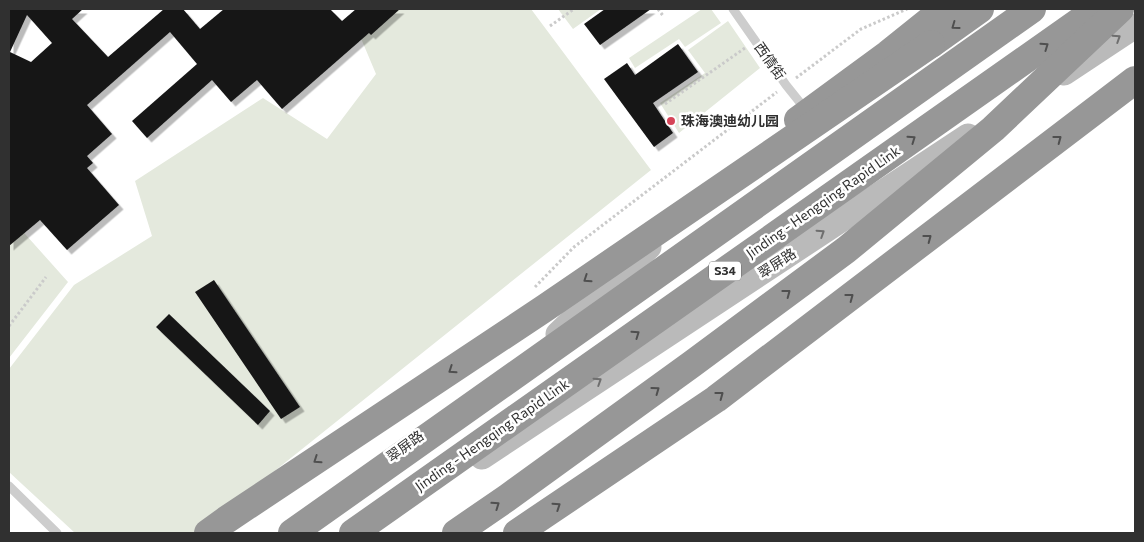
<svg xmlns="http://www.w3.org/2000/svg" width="1144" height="542" font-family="Commissioner,'Noto Sans SC',sans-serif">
<defs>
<filter id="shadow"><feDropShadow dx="4.5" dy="4.5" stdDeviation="0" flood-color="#0004"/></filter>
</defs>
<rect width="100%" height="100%" fill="#fff"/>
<path fill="#e4e9dd" d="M 383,9 L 531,9 L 651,170 L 197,533 L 75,533 L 9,472 L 9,369 L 74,285 L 152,236 L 135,181 L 263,98 L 327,139 L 376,74 L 352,17 Z
M 558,9 L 601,9 L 573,29 Z
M 702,9 L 711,9 L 721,23 L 685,47 L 679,39 L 635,68 L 629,58 Z
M 728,21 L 760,68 L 679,133 L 660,103 L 705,73 L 688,50 Z
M 9,216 L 68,282 L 9,358 Z"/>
<path fill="#171717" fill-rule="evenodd" filter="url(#shadow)" d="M 9,9 L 83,9 L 72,19 L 108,57 L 164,9 L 183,9 L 200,29 L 224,9 L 330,9 L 342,21 L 356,9 L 400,9 L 371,35 L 369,33 L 282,109 L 257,80 L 231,102 L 212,80 L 147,138 L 132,121 L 197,64 L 170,32 L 87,105 L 112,134 L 87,156 L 93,163 L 87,168 L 119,205 L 67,250 L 40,220 L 9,246 ZM 27,15 L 52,43 L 31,62 L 10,52 Z
M 605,9 L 651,9 L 600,45 L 584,24 Z
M 678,44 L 698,72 L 653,103 L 673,133 L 654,147 L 604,79 L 627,63 L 635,75 Z
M 214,280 L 300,407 L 281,419 L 195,292 Z
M 169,314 L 270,411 L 258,425 L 156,327 Z"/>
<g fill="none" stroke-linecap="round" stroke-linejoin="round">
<path stroke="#cacaca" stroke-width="3" stroke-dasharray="2.5 2.5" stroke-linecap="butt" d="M 658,9 L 664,17
M 550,26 L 574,9
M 796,78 L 861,29 L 907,9
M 665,104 L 745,48
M 535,287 L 574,247 L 777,92
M 9,326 L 46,277"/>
<path stroke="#cdcdcd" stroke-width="9" d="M 733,9 L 786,85 L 806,110
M 9,486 L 57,533"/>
<path stroke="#bababa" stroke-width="25" d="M 1064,73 L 1135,26
M 558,334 L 649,247
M 482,457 L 968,136"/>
<path stroke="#979797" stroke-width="28" d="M 931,44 L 980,9
M 798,120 L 888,54 L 944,9
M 292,533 L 1032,9
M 353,533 L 1097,9
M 517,533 L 716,399 L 1135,80"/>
<path stroke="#979797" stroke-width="28" d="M 208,533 L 226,520 L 545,308 L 931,44
M 456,533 L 507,498 L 692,364 L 846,250 L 993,129 L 1120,9"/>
</g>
<defs><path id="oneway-chevron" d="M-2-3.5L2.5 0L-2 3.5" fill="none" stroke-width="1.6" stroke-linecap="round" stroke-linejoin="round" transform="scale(1.25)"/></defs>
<g stroke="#4f4f4f">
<use href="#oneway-chevron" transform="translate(955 26) rotate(144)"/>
<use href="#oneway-chevron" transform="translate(1045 46) rotate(-35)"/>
<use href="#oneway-chevron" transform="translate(912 139) rotate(-35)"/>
<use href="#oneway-chevron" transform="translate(1058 139) rotate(-37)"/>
<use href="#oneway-chevron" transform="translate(928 238) rotate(-37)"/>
<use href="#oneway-chevron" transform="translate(587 279) rotate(146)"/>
<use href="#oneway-chevron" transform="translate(787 293) rotate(-37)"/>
<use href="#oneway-chevron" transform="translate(850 297) rotate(-37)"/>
<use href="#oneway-chevron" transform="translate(636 334) rotate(-35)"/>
<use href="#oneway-chevron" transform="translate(452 370) rotate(146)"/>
<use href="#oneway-chevron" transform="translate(656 390) rotate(-36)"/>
<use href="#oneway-chevron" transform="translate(720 395) rotate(-37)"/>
<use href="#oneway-chevron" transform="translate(317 460) rotate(146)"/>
<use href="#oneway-chevron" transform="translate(496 505) rotate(-35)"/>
<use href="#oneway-chevron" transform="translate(557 506) rotate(-34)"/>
</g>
<g stroke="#6e6e6e">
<use href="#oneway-chevron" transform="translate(1117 38) rotate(-33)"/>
<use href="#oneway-chevron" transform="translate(821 233) rotate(-33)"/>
<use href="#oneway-chevron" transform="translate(598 381) rotate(-33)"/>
</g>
<circle fill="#d54558" stroke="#fff" stroke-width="2" cx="671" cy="121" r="5"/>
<g text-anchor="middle" stroke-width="5" stroke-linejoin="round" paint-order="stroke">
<rect fill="#fff" stroke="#6e6e6e" stroke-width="1" x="709" y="261.5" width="32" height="19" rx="4"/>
<g font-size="12" font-weight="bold" fill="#303030">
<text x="725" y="275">S34</text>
</g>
<g font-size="14" fill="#303030" stroke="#fff">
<text transform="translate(770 61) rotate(55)" y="5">西倩街</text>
<text transform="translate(823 202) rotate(-35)" y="5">Jinding - Hengqing Rapid Link</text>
<text transform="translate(777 263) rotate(-33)" y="5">翠屏路</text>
<text transform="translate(492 435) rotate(-35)" y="5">Jinding - Hengqing Rapid Link</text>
<text transform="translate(405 446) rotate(-36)" y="5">翠屏路</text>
</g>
<g font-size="14" font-weight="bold" fill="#303030" stroke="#fff" text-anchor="start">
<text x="681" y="126">珠海澳迪幼儿园</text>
</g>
</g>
<rect width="1144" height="542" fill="none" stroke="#303030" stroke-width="20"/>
</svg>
